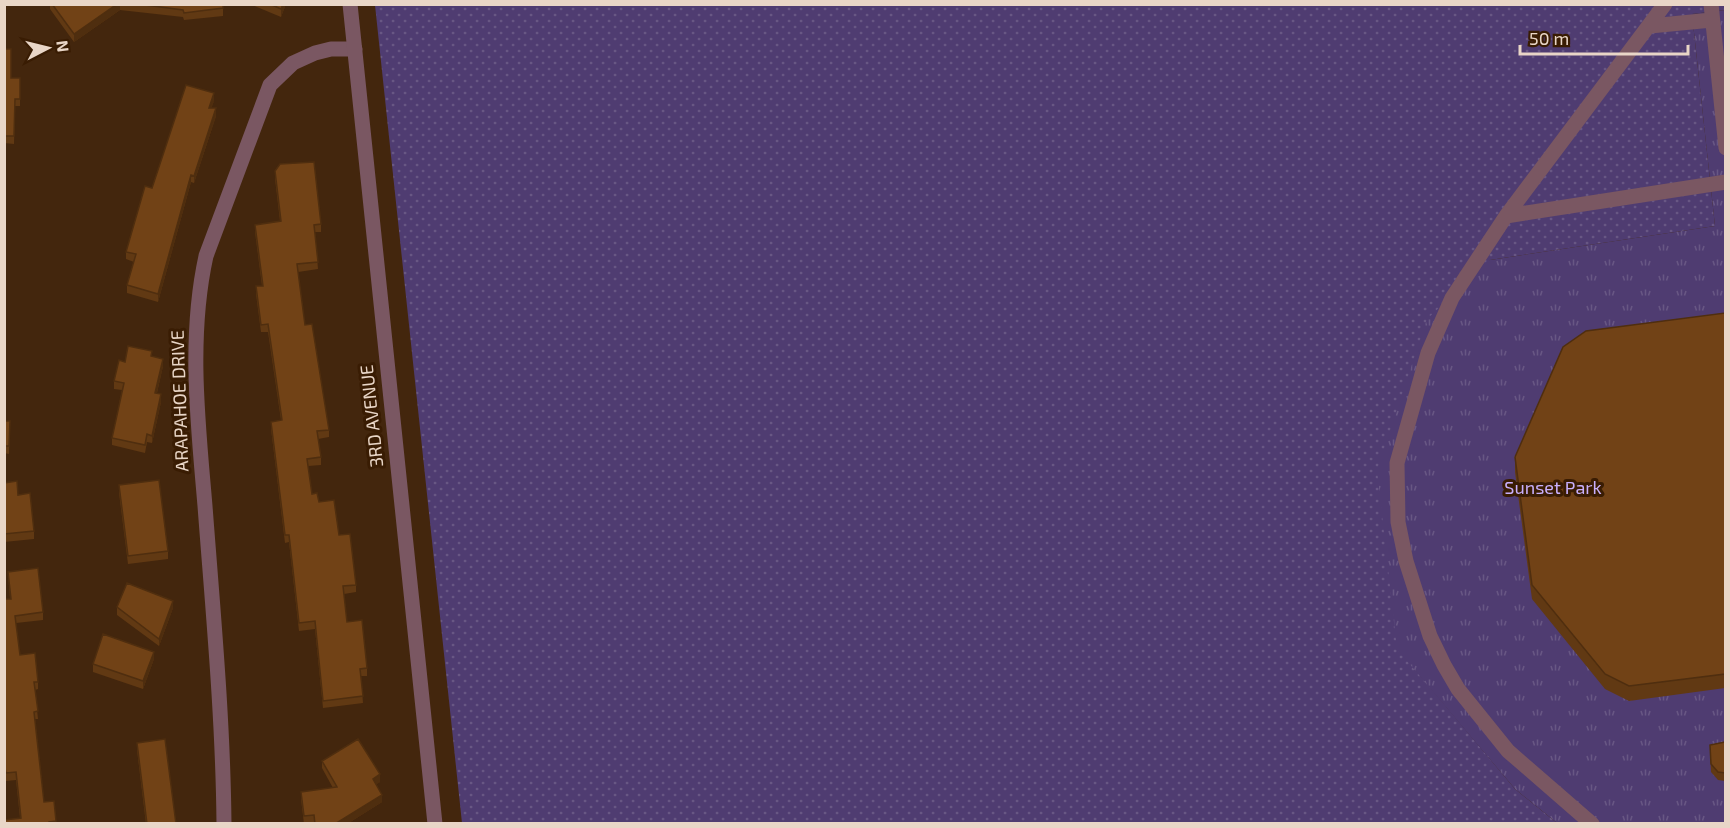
<svg xmlns="http://www.w3.org/2000/svg" width="1730" height="828" font-family="'Exo 2',sans-serif">
<defs>
<pattern id="grass-dots" width="8" height="8" patternUnits="userSpaceOnUse" patternTransform="scale(1.5)"><rect width="8" height="8" fill="#4f3c71"/><path d="M2 2h.1M6 6h.1" fill="none" stroke="#685784" stroke-width="1.8" stroke-linecap="round"/></pattern>
<pattern id="park-tufts" width="24" height="20" patternUnits="userSpaceOnUse" patternTransform="scale(1.5)"><rect width="24" height="20" fill="#4f3c71"/><path d="M3 7l-1-3M5 7V3M7 7l1-3M15 17l-1-3M17 17v-4M19 17l1-3" fill="none" stroke="#685784"/></pattern>
</defs>
<rect width="100%" height="100%" fill="#43260d"/>
<path fill="url(#grass-dots)" d="M 375,5 L 1725,5 L 1725,10 L 1692,14 L 1715,226 L 1490,260 L 1398,649 L 1515,789 L 1557,823 L 462,823 Z"/>
<path fill="url(#park-tufts)" d="M 1725,10 L 1725,823 L 1557,823 L 1515,789 L 1397,649 L 1377,470 L 1427,319 L 1490,260 L 1715,226 L 1692,14 Z"/>
<g fill="none" stroke-linecap="round" stroke-linejoin="round">
<path stroke="#7a5762" stroke-width="15" d="M 224,824 C 223,717 213,612 205,506 C 198,423 188,338 206,256 L 270,85 L 293,63 L 315,53 L 331,49 L 355,49"/>
<path stroke="#7a5762" stroke-width="15" d="M 350,4 L 435,824
M 1711,4 L 1726,148
M 1650,26 L 1712,20
M 1506,216 L 1726,182
M 1592,824 L 1508,751 L 1458,689 L 1444,665 L 1430,636 L 1406,561 L 1398,522 L 1397,463 L 1428,353 L 1452,298 L 1506,216 L 1665,4"/>
</g>
<path fill="#613913" d="M 50,4 L 223,4 L 223,16 L 184,20 L 183,17 L 120,10 L 74,42 L 50,9 Z
M 250,4 L 286,4 L 281,17 Z
M 4,49 L 11,78 L 20,78 L 20,106 L 15,106 L 14,144 L 4,143 Z
M 214,101 L 211,108 L 216,116 L 194,183 L 191,182 L 158,302 L 127,293 L 127,285 L 134,262 L 126,259 L 126,252 L 152,188 Z
M 275,171 L 321,224 L 321,232 L 315,232 L 318,269 L 298,272 L 305,325 L 329,430 L 329,437 L 318,439 L 321,457 L 321,465 L 308,466 L 312,494 L 319,502 L 339,535 L 356,585 L 356,592 L 344,594 L 347,622 L 367,668 L 367,676 L 361,676 L 363,703 L 323,708 L 315,629 L 299,631 L 289,542 L 285,543 L 271,429 L 271,422 L 281,420 L 268,332 L 261,332 L 256,294 L 256,286 L 262,286 L 255,232 L 255,225 L 280,221 L 275,179 Z
M 1725,313 L 1725,688 L 1629,701 L 1605,689 L 1532,599 L 1515,472 L 1515,457 Z
M 125,362 L 163,366 L 157,393 L 161,402 L 152,443 L 147,442 L 145,453 L 112,445 L 112,438 L 122,390 L 114,389 L 114,381 Z
M 4,421 L 10,421 L 9,454 L 4,453 Z
M 4,483 L 18,495 L 34,531 L 34,539 L 4,542 Z
M 119,485 L 168,551 L 168,559 L 128,564 L 119,493 Z
M 8,572 L 43,612 L 43,620 L 16,623 L 20,655 L 38,682 L 38,689 L 35,690 L 38,719 L 35,719 L 44,802 L 54,801 L 56,824 L 4,824 L 20,818 L 16,780 L 6,781 L 4,772 L 4,599 L 10,599 Z
M 117,607 L 173,608 L 159,646 L 117,615 Z
M 154,659 L 143,689 L 93,672 L 93,664 Z
M 1725,742 L 1725,781 L 1718,780 L 1711,772 L 1710,752 Z
M 137,743 L 176,824 L 146,824 L 137,750 Z
M 322,761 L 380,782 L 376,784 L 382,802 L 347,824 L 314,824 L 314,823 L 304,824 L 301,799 L 301,792 L 333,788 L 322,768 Z"/>
<path fill="#4f2e0f" d="M 117,4 L 120,4 L 120,10 L 74,42 L 74,34 Z
M 283,4 L 286,4 L 281,17 L 281,9 Z
M 4,5 L 6,5 L 6,12 L 4,13 Z
M 214,93 L 214,101 L 209,116 L 209,108 Z
M 216,108 L 216,116 L 194,183 L 194,176 Z
M 191,175 L 191,182 L 158,302 L 158,294 Z
M 163,359 L 163,366 L 155,401 L 155,393 Z
M 161,394 L 161,402 L 152,443 L 152,436 Z
M 173,601 L 173,608 L 159,646 L 159,639 Z
M 154,652 L 154,659 L 143,689 L 143,681 Z
M 380,774 L 380,782 L 373,787 L 373,779 Z
M 382,795 L 382,802 L 347,824 L 335,824 Z"/>
<path fill="#714216" stroke="#4f2e0f" stroke-width="1.5" d="M 52,4 L 117,4 L 74,34 Z
M 138,4 L 223,4 L 223,8 L 184,13 L 183,10 Z
M 270,4 L 283,4 L 281,9 Z
M 4,49 L 11,49 L 11,78 L 20,78 L 20,99 L 15,99 L 14,136 L 4,136 Z
M 186,85 L 214,93 L 209,108 L 216,108 L 194,176 L 191,175 L 158,294 L 127,285 L 136,254 L 126,252 L 145,186 L 152,188 Z
M 314,162 L 321,224 L 314,225 L 318,262 L 297,264 L 305,325 L 312,324 L 329,430 L 317,431 L 321,457 L 307,459 L 312,494 L 317,493 L 319,502 L 334,500 L 339,535 L 350,534 L 356,585 L 343,586 L 347,622 L 362,620 L 367,668 L 360,669 L 363,696 L 323,701 L 315,621 L 299,623 L 289,535 L 285,535 L 271,422 L 282,420 L 268,324 L 261,325 L 256,286 L 263,286 L 255,225 L 281,221 L 275,171 L 280,164 Z
M 1725,313 L 1725,674 L 1629,686 L 1605,674 L 1532,585 L 1515,457 L 1563,347 L 1586,331 Z
M 128,346 L 152,351 L 151,356 L 163,359 L 155,393 L 161,394 L 152,436 L 147,434 L 145,445 L 112,438 L 124,383 L 114,381 L 119,360 L 125,362 Z
M 4,421 L 10,421 L 9,446 L 4,446 Z
M 159,480 L 168,551 L 128,556 L 119,485 Z
M 17,481 L 18,495 L 30,493 L 34,531 L 4,534 L 4,483 Z
M 38,568 L 43,612 L 15,616 L 20,655 L 35,653 L 38,682 L 34,682 L 38,711 L 34,712 L 44,802 L 54,801 L 56,821 L 49,822 L 49,824 L 4,824 L 4,820 L 21,818 L 16,772 L 6,773 L 4,764 L 4,599 L 11,599 L 8,572 Z
M 127,583 L 173,601 L 159,639 L 117,607 Z
M 103,634 L 154,652 L 143,681 L 93,664 Z
M 165,739 L 176,824 L 147,824 L 137,743 Z
M 358,739 L 380,774 L 373,779 L 382,795 L 335,824 L 315,824 L 314,815 L 304,816 L 301,792 L 337,787 L 322,761 Z
M 1725,742 L 1725,773 L 1718,772 L 1711,764 L 1710,745 Z"/>
<g text-anchor="middle" stroke-width="6" stroke-linejoin="round" paint-order="stroke">
<g font-size="18" fill="#e9d6c7" stroke="#391c03">
<text transform="translate(180 401) rotate(-92)" y="6">ARAPAHOE DRIVE</text>
<text transform="translate(372 416) rotate(-96)" y="6">3RD AVENUE</text>
</g>
<g font-size="18" fill="#c9b0fd" stroke="#391c03">
<text x="1553" y="494">Sunset Park</text>
</g>
</g>
<rect width="1730" height="828" fill="none" stroke="#e9d6c7" stroke-width="12"/>
<g transform="translate(48 48) rotate(83)" stroke="#391c03" stroke-width="4.5" paint-order="stroke">
<path d="M0-4.5L10 22L0 15L-10 22Z" fill="#e9d6c7"/>
<text y="-9" font-size="16" font-weight="bold" text-anchor="middle" fill="#e9d6c7">N</text>
</g>
<path d="M1520 45v9h168v-9" fill="none" stroke="#e9d6c7" stroke-width="3"/>
<text x="1529" y="45" font-size="18" fill="#e9d6c7" stroke="#391c03" stroke-width="4.5" paint-order="stroke">50 m</text>
</svg>
